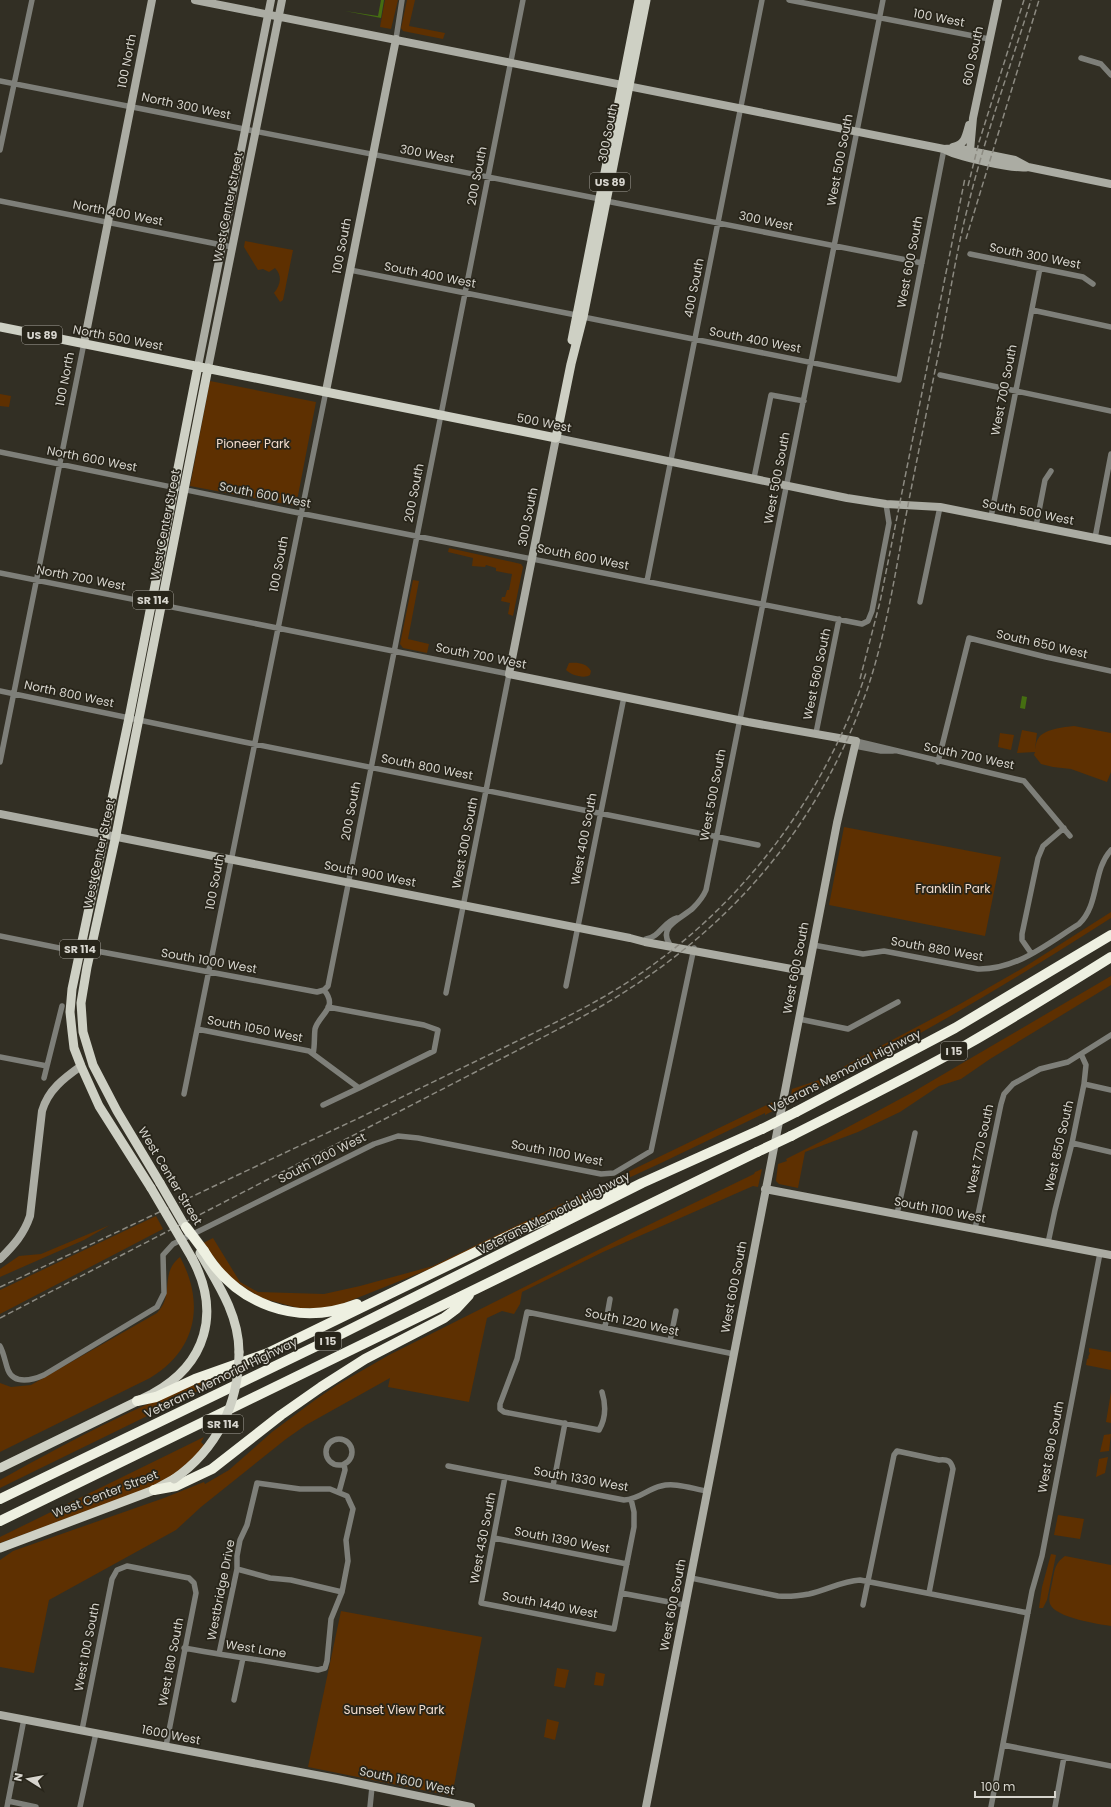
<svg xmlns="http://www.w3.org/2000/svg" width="1111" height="1807" font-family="Poppins,sans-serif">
<rect width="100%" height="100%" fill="#322f24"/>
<path fill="#5e3001" d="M 385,0 L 398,0 L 391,29 L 380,27 Z
M 407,0 L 415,0 L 409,26 L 445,33 L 443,39 L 403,31 L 401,28 Z
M 245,241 L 293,250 L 283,300 L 280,302 L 274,293 C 280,286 283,276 275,268 L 269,272 L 263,269 L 258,270 L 244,247 Z
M 210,381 L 316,402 L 296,506 L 190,486 Z
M 0,394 L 11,396 L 9,407 L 0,406 Z
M 449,548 L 521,564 L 523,567 L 513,616 L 508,614 L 510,603 L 501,601 L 502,597 L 505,597 L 507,590 L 509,590 L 512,574 L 496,571 L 496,568 L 486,565 L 485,567 L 472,566 L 473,558 L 448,552 Z
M 413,580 L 419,581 L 408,639 L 429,644 L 427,653 L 403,648 L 400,644 Z
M 569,663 C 577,662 587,663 591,671 L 590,675 C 584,679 571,675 566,670 Z
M 1074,726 L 1111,733 L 1111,772 L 1107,782 L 1071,769 L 1053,767 L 1041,764 L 1034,755 L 1035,752 L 1017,753 L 1022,730 L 1037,733 L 1035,749 C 1036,746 1036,741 1038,739 C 1043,729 1064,727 1074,726 Z
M 1000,733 L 1014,735 L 1011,750 L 998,747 Z
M 844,827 L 1001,857 L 985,936 L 829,905 Z
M 1111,912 L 1111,918 C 1009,983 905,1046 796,1097 L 795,1100 L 790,1102 L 792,1089 L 822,1079 L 879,1047 L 960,1004 L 1023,968 Z
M 1111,976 L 1111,985 L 990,1059 L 961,1079 L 939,1086 L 900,1112 L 858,1132 L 805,1152 L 798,1188 L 779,1184 L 776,1181 L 778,1164 L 787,1161 L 786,1159 L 824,1140 L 913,1092 Z
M 775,1101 L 773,1111 L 765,1115 L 765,1113 L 661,1163 L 440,1265 L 342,1304 L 324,1308 L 298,1308 L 261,1298 L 229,1277 L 203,1243 L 213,1238 L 240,1282 L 258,1292 L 324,1294 L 360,1286 L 433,1266 Z
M 762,1169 L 758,1187 L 753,1186 L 603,1252 L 522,1292 L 520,1304 L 514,1314 L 502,1311 L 487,1318 L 469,1402 L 388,1387 L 390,1378 L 306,1425 L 286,1439 L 201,1507 L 176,1530 L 49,1600 L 34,1673 L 0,1667 L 0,1560 L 13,1551 L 164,1498 L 204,1482 L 205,1484 L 229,1470 L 272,1432 L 315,1400 L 337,1385 L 389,1355 L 630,1234 L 754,1174 L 755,1172 Z
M 156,1216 L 163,1229 L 0,1314 L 0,1290 Z
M 110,1225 L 84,1240 L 0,1277 L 0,1269 L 19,1256 L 41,1254 Z
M 180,1257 C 205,1303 197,1350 150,1378 L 0,1452 L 0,1383 L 11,1387 L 31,1385 L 157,1313 C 175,1294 159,1274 180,1257 Z
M 1089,1348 L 1111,1352 L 1111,1370 L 1086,1365 L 1087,1359 L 1089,1358 L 1088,1357 L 1090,1353 L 1089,1352 Z
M 233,1370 L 233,1374 L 0,1488 L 0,1480 C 75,1438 152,1398 233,1370 Z
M 1111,1392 L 1111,1423 L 1106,1422 Z
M 1111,1434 L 1109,1451 L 1100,1452 L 1104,1435 Z
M 204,1437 L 201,1442 L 204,1445 L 195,1456 L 176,1473 L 160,1484 L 0,1543 L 0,1537 Z
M 1108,1457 L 1105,1473 L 1096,1477 L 1099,1459 Z
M 1058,1515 L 1084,1519 L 1080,1539 L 1054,1535 Z
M 1051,1554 L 1056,1555 L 1047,1600 L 1043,1608 L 1039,1608 L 1042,1587 Z
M 1065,1556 L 1111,1565 L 1111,1626 C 1098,1624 1056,1618 1050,1604 C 1048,1598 1051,1589 1052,1583 C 1055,1570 1054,1564 1065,1556 Z
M 341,1611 L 482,1637 L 452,1796 L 308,1767 Z
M 557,1668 L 569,1670 L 565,1688 L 554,1686 Z
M 596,1672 L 605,1674 L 603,1686 L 594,1685 Z
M 547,1719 L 559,1722 L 555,1740 L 544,1737 Z"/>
<path fill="#456e11" d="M 381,0 L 384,0 L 381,18 L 345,11 L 378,16 Z
M 1022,696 L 1027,697 L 1025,709 L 1020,708 Z"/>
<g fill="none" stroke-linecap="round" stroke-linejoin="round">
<path stroke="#7e7f79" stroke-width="5.5" d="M 789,0 L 989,39
M 396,39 L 402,0
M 1081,58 L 1101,64 L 1111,75
M 0,81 L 600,199
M 0,150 L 32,0
M 0,201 L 232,247
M 606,201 L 922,263
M 970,254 L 1083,277 L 1093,284
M 350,270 L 576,315
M 1032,310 L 1111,327
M 583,317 L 899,380 L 944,149
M 940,375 L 1111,411
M 0,452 L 289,511 L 862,624 L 868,621 L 872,611 L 889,523 L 886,504
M 754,478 L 771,395 L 804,401
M 991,517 L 1040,268
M 1036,526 L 1045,480 L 1051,471
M 1095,538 L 1111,454
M 0,573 L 509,674 L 446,993
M 647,581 L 762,0
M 920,602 L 940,507
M 0,691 L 244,742 L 758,845
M 816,733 L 839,619
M 856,741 L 1024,781 L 1070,836
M 855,746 L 881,751 L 893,751
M 0,762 L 84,343
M 938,762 L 969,638 L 1046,657 L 1111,671
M 0,936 L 79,952
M 646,939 C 660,937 663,922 677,918
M 669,943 C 658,926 684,917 693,908 C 699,902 703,897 706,890 L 883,0
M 813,945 L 863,954 L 884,951 L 978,969 C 1017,970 1048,943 1079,924 C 1100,904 1092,871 1111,850
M 91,950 L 317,992 L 324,990
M 1031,953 L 1022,940 L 1022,934 L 1038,858 L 1043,846 L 1064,828
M 566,986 L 624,697
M 324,990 L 328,986 L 523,0
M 799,1019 L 848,1029 L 898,1002
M 197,1029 L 309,1051 L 359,1088 L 434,1051 L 438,1030 L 424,1025 L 328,1007
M 313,1054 C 315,1046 314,1037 315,1029 C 319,1014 339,1008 324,990
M 0,1057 L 47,1066
M 44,1078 L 62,1006
M 1084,1084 L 1111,1090
M 184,1094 L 326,391
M 323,1105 L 359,1088
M 1072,1143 L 1111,1152
M 897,1214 L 915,1133
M 975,1229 L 1001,1104 L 1004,1094 L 1013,1084 L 1040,1069 L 1068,1062 L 1111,1035
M 1048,1243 L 1055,1210 L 1072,1143 L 1084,1084 L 1086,1065 L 1081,1054
M 605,1327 L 610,1299
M 670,1341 L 676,1311
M 0,1346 C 4,1353 5,1362 8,1370 C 14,1385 33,1380 44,1375 L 157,1307 L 164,1293 L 163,1255 L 173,1244 L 374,1144 L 398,1136 L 418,1138 L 601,1174 L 614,1173 L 651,1151 L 694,948
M 602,1392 C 606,1405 606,1418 599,1430 L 504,1412 L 500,1409 L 500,1404 L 517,1359 L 527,1312 L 734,1354
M326 1452a13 13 0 1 1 26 0a13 13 0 1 1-26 0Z
M 448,1466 L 624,1500 C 640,1499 647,1489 661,1486 C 675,1482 693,1489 707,1491
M 505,1477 L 481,1603 L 614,1629 L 634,1527 L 634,1512 L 631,1499
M 553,1486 L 565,1423
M 339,1492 L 345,1470 L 344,1464
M 494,1538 L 627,1564
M 237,1569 L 270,1578 L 291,1580 L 342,1592
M 691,1578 L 778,1596 C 788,1597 798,1596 809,1594 C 827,1590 842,1581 860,1580 L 1028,1613
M 621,1593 L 685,1605
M 863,1605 L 894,1455 L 897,1451 L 939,1460 C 948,1459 951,1461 953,1469 L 929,1593
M 184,1648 C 206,1652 229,1656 252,1659 L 318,1670 L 325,1668 L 327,1661 L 331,1619 L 342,1592 L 348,1561 L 346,1540 L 353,1509 L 347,1496 L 330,1489 L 300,1489 L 257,1483 L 247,1525 L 240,1540 L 237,1556 L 237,1569 L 219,1654
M 234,1700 L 243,1658
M 82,1730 L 112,1579 L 117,1570 L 127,1566 L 189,1578 L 194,1583 L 196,1593 L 166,1746
M 1003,1745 L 1111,1766
M 8,1801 L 36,1807
M 7,1807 L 24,1719
M 80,1807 L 96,1733
M 370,1807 L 372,1787
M 991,1807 L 1032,1591 L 1042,1556 L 1100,1253
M 1055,1807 L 1064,1757"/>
<path stroke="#abaca3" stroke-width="8" d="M 195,0 L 944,149 C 954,156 1016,170 1028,167 L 1111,184
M 953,147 C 965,145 966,136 969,125
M 944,149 L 956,148 L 1015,160 L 1028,167
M 970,151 L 973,118 L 998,0
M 84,343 L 152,0
M 198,366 L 271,0
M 208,368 L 282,0
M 326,391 L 396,39
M 0,814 L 630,938 L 645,942 L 808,972
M 765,1189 L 1111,1255
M 0,1259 C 14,1245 24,1234 30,1216 L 42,1111 C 48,1090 64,1078 81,1066
M 0,1715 L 337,1779 L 471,1807
M 646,1807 L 837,823 L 856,741 L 748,722 L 509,674 L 556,438 L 847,498 L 886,504 L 940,507 L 1111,541"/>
<path stroke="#ced0c4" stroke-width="9" d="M 0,327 L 556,438 L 571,364 L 583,317 L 646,0
M 572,340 L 639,0
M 160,1183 L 117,1111 L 93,1065 L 83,1032 L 81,1003 L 87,967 L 116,835 L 208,368
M 151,1188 L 99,1106 L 81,1066 L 74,1048 L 72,1031 L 70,1012 L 72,989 L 129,718 L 198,366
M 200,1253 C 218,1284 239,1315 239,1352
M 0,1468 L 152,1394 C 207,1364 221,1312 192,1258
M 0,1548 L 154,1490 L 174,1479"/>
<path stroke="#eef0e1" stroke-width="10" d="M 796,1112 L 955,1028 L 1111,935
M 791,1136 C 850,1106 909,1077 966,1045 C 1015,1017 1063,987 1111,957
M 204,1251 C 237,1305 297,1327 357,1304
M 137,1401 L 156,1397 L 195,1379 L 268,1353 L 519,1231 L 624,1187
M 154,1490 L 176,1486 L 212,1469 L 281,1415 L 321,1387 L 365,1359 L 444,1318 L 456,1309 L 469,1295
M 0,1499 L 327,1341 L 642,1183 L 762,1129
M 0,1521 L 757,1152"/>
<path stroke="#8c8a81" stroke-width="1.5" stroke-dasharray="6 3" stroke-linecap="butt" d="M 968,186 L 979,142 L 1024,0
M 966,239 L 1039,0
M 860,679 L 880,602 L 965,178
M 0,1287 C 120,1231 239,1174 359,1118 C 408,1094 458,1070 507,1046 C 550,1025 594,1005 634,978 C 743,905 824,797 866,673
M 0,1318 L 578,1019 C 715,946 815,838 867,690 C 885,637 894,581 904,526 C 916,463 929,400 942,337 C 950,293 957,249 968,206 C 985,136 1010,68 1031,0"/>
<path stroke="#ced0c4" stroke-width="9" d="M 160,1183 L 189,1233
M 151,1188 L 192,1258
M 174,1479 C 217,1449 239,1404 239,1352"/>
<path stroke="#eef0e1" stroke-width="10" d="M 762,1129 L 796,1112
M 757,1152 L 791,1136
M 186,1227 L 204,1251"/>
</g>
<g text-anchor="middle" stroke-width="3.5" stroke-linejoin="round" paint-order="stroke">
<g fill="#28251a" stroke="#a2a098" stroke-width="1">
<rect x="590" y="173" width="40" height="18" rx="3"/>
<rect x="22" y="326" width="40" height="18" rx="3"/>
<rect x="133" y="591" width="40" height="18" rx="3"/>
<rect x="60" y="940" width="40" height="18" rx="3"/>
<rect x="941" y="1042" width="26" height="18" rx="3"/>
<rect x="315" y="1332" width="26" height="18" rx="3"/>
<rect x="203" y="1415" width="40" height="18" rx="3"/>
</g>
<g font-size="11" font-weight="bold" fill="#d7d5ce">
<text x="610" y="186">US 89</text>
<text x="42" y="339">US 89</text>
<text x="153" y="604">SR 114</text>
<text x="80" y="953">SR 114</text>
<text x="954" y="1055">I 15</text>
<text x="328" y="1345">I 15</text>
<text x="223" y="1428">SR 114</text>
</g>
<g font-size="12" fill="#d7d5ce" stroke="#28251a">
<text transform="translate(939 18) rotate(11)" y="4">100 West</text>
<text transform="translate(973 56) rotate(-78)" y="4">600 South</text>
<text transform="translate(127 61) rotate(-79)" y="4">100 North</text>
<text transform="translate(186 106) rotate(12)" y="4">North 300 West</text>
<text transform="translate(608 133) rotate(-79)" y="4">300 South</text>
<text transform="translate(427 154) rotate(11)" y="4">300 West</text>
<text transform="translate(840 160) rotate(-79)" y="4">West 500 South</text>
<text transform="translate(477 176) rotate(-79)" y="4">200 South</text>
<text transform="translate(228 207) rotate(-79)" y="4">West Center Street</text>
<text transform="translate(118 213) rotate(11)" y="4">North 400 West</text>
<text transform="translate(766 221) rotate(12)" y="4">300 West</text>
<text transform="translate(342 246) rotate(-79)" y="4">100 South</text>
<text transform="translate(1035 256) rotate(11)" y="4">South 300 West</text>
<text transform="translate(910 262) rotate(-79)" y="4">West 600 South</text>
<text transform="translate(430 275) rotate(11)" y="4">South 400 West</text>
<text transform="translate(694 288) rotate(-79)" y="4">400 South</text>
<text transform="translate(118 338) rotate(11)" y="4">North 500 West</text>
<text transform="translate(755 340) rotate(11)" y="4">South 400 West</text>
<text transform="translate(65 379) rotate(-79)" y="4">100 North</text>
<text transform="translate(1004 390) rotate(-79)" y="4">West 700 South</text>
<text transform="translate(544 423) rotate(11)" y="4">500 West</text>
<text transform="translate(92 459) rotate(11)" y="4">North 600 West</text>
<text transform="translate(777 478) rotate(-79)" y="4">West 500 South</text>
<text transform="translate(414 493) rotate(-79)" y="4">200 South</text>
<text transform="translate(265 495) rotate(11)" y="4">South 600 West</text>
<text transform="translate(1028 512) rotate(11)" y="4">South 500 West</text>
<text transform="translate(528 517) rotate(-79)" y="4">300 South</text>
<text transform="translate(165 525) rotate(-79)" y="4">West Center Street</text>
<text transform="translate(583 557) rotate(11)" y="4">South 600 West</text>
<text transform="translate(279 564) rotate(-79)" y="4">100 South</text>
<text transform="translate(81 578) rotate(11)" y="4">North 700 West</text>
<text transform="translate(1042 644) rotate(13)" y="4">South 650 West</text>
<text transform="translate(481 656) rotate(11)" y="4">South 700 West</text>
<text transform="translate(817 674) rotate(-78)" y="4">West 560 South</text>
<text transform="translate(69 694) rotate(12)" y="4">North 800 West</text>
<text transform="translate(969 756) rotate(12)" y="4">South 700 West</text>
<text transform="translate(427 767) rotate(11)" y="4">South 800 West</text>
<text transform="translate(713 795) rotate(-79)" y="4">West 500 South</text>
<text transform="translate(351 811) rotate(-79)" y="4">200 South</text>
<text transform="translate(584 839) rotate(-79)" y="4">West 400 South</text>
<text transform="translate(465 843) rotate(-79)" y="4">West 300 South</text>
<text transform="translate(99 854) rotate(-78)" y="4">West Center Street</text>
<text transform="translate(370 874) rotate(11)" y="4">South 900 West</text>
<text transform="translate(215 882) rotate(-79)" y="4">100 South</text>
<text transform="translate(937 949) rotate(10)" y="4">South 880 West</text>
<text transform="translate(209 961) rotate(10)" y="4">South 1000 West</text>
<text transform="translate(796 968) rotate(-79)" y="4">West 600 South</text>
<text transform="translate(255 1029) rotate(11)" y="4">South 1050 West</text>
<text transform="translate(845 1071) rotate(-27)" y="4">Veterans Memorial Highway</text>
<text transform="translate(1059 1146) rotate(-77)" y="4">West 850 South</text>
<text transform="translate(980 1149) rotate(-78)" y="4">West 770 South</text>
<text transform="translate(557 1153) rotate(11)" y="4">South 1100 West</text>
<text transform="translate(322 1158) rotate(-27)" y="4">South 1200 West</text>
<text transform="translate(170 1176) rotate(59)" y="4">West Center Street</text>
<text transform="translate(940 1210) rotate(11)" y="4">South 1100 West</text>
<text transform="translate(554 1213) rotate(-27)" y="4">Veterans Memorial Highway</text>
<text transform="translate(734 1287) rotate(-79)" y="4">West 600 South</text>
<text transform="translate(632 1322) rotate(12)" y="4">South 1220 West</text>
<text transform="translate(221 1378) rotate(-26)" y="4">Veterans Memorial Highway</text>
<text transform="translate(1051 1447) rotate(-79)" y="4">West 890 South</text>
<text transform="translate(581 1479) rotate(10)" y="4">South 1330 West</text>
<text transform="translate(105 1494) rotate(-21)" y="4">West Center Street</text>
<text transform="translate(483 1538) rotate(-79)" y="4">West 430 South</text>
<text transform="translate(562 1540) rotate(11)" y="4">South 1390 West</text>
<text transform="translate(221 1590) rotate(-79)" y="4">Westbridge Drive</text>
<text transform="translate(550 1605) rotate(11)" y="4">South 1440 West</text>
<text transform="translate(673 1605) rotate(-79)" y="4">West 600 South</text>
<text transform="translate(87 1647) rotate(-79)" y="4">West 100 South</text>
<text transform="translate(256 1649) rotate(9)" y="4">West Lane</text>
<text transform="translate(171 1662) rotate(-79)" y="4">West 180 South</text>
<text transform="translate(171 1735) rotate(11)" y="4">1600 West</text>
<text transform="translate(407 1781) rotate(12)" y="4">South 1600 West</text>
</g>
<g font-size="12" fill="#f2dccd" stroke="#28251a">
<text x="253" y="448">Pioneer Park</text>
<text x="953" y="893">Franklin Park</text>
<text x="394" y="1714">Sunset View Park</text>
</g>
</g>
<g transform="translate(28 1779) rotate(281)" stroke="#28251a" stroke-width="3" paint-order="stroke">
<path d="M0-3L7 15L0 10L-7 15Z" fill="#d7d5ce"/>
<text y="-6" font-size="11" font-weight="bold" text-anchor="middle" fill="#d7d5ce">N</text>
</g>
<path d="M975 1791v6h80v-6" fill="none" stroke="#d7d5ce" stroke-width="2"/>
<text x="981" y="1791" font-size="12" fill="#d7d5ce" stroke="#28251a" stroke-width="3" paint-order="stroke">100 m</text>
</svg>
